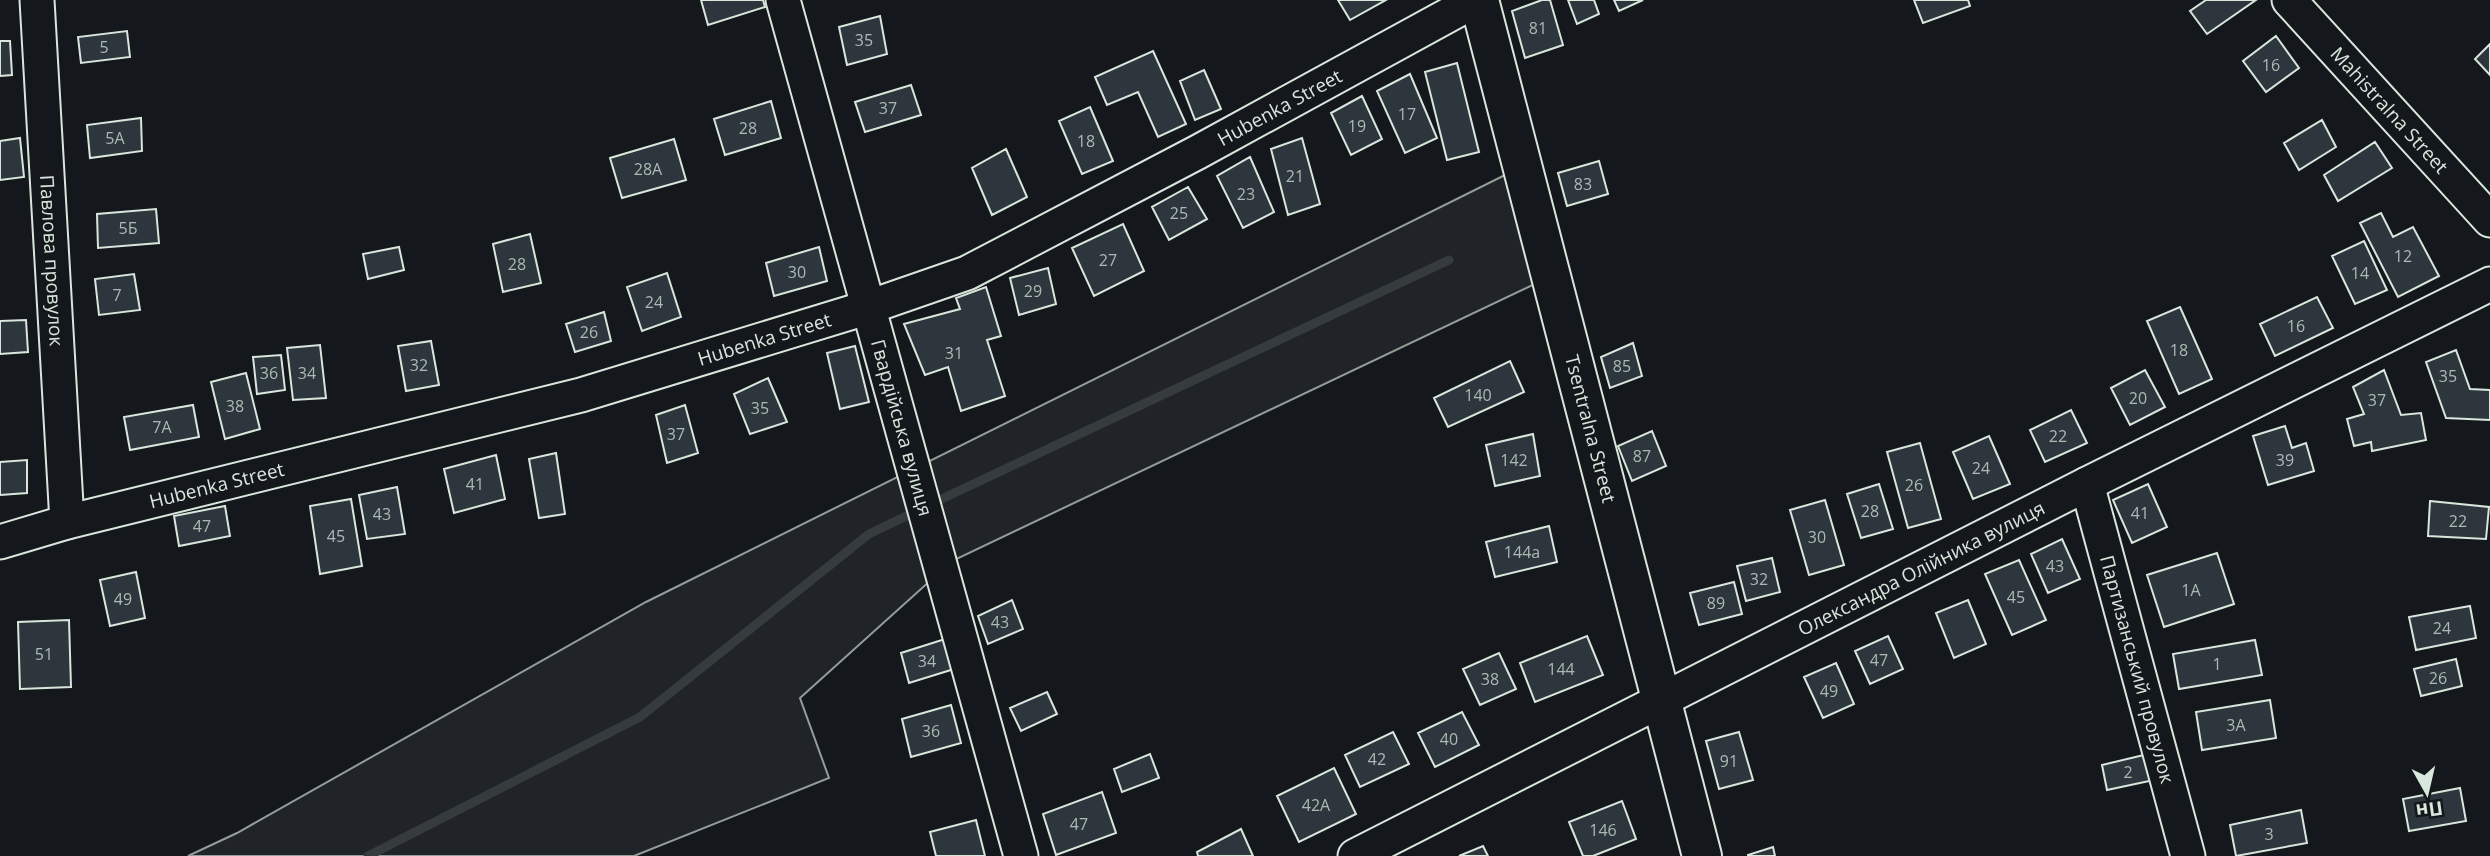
<svg xmlns="http://www.w3.org/2000/svg" width="2490" height="856" font-family="'Open Sans',sans-serif">
<rect width="100%" height="100%" fill="#14181c"/>
<path fill="#202428" stroke="#939e99" stroke-width="2" d="M 1511,172 L 1539,282 L 952,561 L 800,698 L 829,778 L 634,856 L 188,856 L 237,833 L 646,602 Z"/>
<g fill="none" stroke-linecap="round" stroke-linejoin="round">
<path stroke="#363b3e" stroke-width="9" d="M 931,504 L 1449,260
M 368,856 L 640,717 L 869,534 L 919,510"/>
</g>
<path fill="#2c363c" stroke="#d8e6dc" stroke-width="2" d="M 701,0 L 763,0 L 765,7 L 708,25 Z
M 1338,0 L 1386,0 L 1350,20 Z
M 1542,0 L 1550,0 L 1563,45 L 1525,58 L 1512,11 Z
M 1568,0 L 1594,0 L 1599,14 L 1577,24 Z
M 1614,0 L 1643,0 L 1619,11 Z
M 1914,0 L 1968,0 L 1970,6 L 1923,23 Z
M 2206,0 L 2256,0 L 2207,34 L 2190,11 Z
M 880,16 L 887,54 L 847,65 L 839,27 Z
M 127,31 L 130,57 L 81,63 L 78,37 Z
M 2276,36 L 2299,68 L 2266,92 L 2243,61 Z
M 0,41 L 10,41 L 12,75 L 0,76 Z
M 2490,44 L 2490,75 L 2475,59 Z
M 1153,51 L 1186,124 L 1158,137 L 1138,92 L 1107,105 L 1095,77 Z
M 1457,63 L 1479,152 L 1447,160 L 1425,72 Z
M 1204,70 L 1221,109 L 1195,120 L 1180,81 Z
M 1410,74 L 1437,138 L 1405,153 L 1377,91 Z
M 911,85 L 921,115 L 865,132 L 855,102 Z
M 1362,96 L 1382,139 L 1351,155 L 1331,113 Z
M 771,101 L 781,138 L 725,155 L 714,119 Z
M 1090,107 L 1113,161 L 1082,174 L 1059,121 Z
M 141,118 L 142,151 L 90,158 L 87,125 Z
M 2322,120 L 2336,147 L 2299,170 L 2284,143 Z
M 20,138 L 24,177 L 0,180 L 0,141 Z
M 1302,138 L 1320,204 L 1288,215 L 1271,149 Z
M 674,139 L 686,180 L 622,198 L 610,158 Z
M 2375,142 L 2392,168 L 2338,201 L 2324,175 Z
M 1006,149 L 1027,197 L 992,215 L 972,168 Z
M 1250,157 L 1274,212 L 1243,228 L 1217,176 Z
M 1599,161 L 1608,194 L 1567,206 L 1558,173 Z
M 1188,187 L 1207,219 L 1169,240 L 1152,207 Z
M 156,209 L 159,243 L 98,248 L 97,214 Z
M 2381,213 L 2393,237 L 2413,227 L 2439,276 L 2398,297 L 2360,223 Z
M 1123,224 L 1144,271 L 1094,296 L 1072,248 Z
M 530,234 L 541,283 L 503,292 L 493,244 Z
M 2364,241 L 2387,290 L 2355,304 L 2332,256 Z
M 399,247 L 404,270 L 368,279 L 363,254 Z
M 819,247 L 827,281 L 774,296 L 766,263 Z
M 1048,268 L 1056,304 L 1019,315 L 1010,278 Z
M 667,273 L 681,317 L 642,331 L 627,287 Z
M 134,274 L 140,310 L 99,315 L 95,279 Z
M 986,287 L 1001,336 L 987,340 L 1005,396 L 961,411 L 948,367 L 925,375 L 904,324 L 960,309 L 956,298 Z
M 2317,297 L 2333,328 L 2275,356 L 2260,324 Z
M 2180,307 L 2212,379 L 2179,394 L 2147,321 Z
M 604,312 L 611,341 L 575,352 L 566,324 Z
M 26,320 L 28,352 L 0,354 L 0,321 Z
M 431,341 L 439,385 L 406,391 L 398,346 Z
M 1633,343 L 1642,376 L 1610,388 L 1601,357 Z
M 320,345 L 326,398 L 293,400 L 287,348 Z
M 855,346 L 869,402 L 840,409 L 827,353 Z
M 2456,350 L 2470,389 L 2490,390 L 2490,420 L 2446,418 L 2426,362 Z
M 281,355 L 285,390 L 257,394 L 253,357 Z
M 1510,361 L 1524,392 L 1448,427 L 1434,398 Z
M 2145,370 L 2165,407 L 2130,425 L 2111,388 Z
M 2384,370 L 2401,415 L 2421,413 L 2426,440 L 2372,451 L 2371,442 L 2354,446 L 2347,419 L 2364,414 L 2353,387 Z
M 246,373 L 260,429 L 225,439 L 211,382 Z
M 768,378 L 787,422 L 750,434 L 734,394 Z
M 193,405 L 199,437 L 130,450 L 124,417 Z
M 685,405 L 698,453 L 667,463 L 656,415 Z
M 2071,410 L 2087,443 L 2045,462 L 2030,430 Z
M 2285,426 L 2292,448 L 2306,443 L 2314,471 L 2268,485 L 2253,436 Z
M 1652,431 L 1666,466 L 1632,481 L 1618,446 Z
M 1533,434 L 1540,476 L 1495,486 L 1486,445 Z
M 1989,436 L 2010,484 L 1973,499 L 1953,452 Z
M 1920,443 L 1941,519 L 1908,528 L 1887,452 Z
M 556,453 L 565,514 L 539,518 L 529,459 Z
M 496,455 L 505,499 L 454,513 L 444,469 Z
M 27,460 L 27,493 L 0,495 L 0,462 Z
M 1879,484 L 1893,529 L 1861,538 L 1847,494 Z
M 2148,484 L 2167,527 L 2132,543 L 2113,500 Z
M 397,487 L 405,534 L 367,539 L 359,495 Z
M 351,499 L 362,566 L 320,574 L 310,506 Z
M 1825,500 L 1844,565 L 1809,575 L 1790,510 Z
M 2430,501 L 2489,507 L 2486,539 L 2428,536 Z
M 225,506 L 230,536 L 179,546 L 174,516 Z
M 1549,526 L 1557,562 L 1495,577 L 1486,542 Z
M 2062,539 L 2080,579 L 2048,593 L 2031,554 Z
M 2217,553 L 2234,604 L 2164,627 L 2147,575 Z
M 1772,558 L 1780,592 L 1746,601 L 1737,566 Z
M 2019,560 L 2046,620 L 2012,635 L 1985,574 Z
M 136,572 L 145,618 L 110,626 L 100,580 Z
M 1734,582 L 1742,614 L 1699,625 L 1690,593 Z
M 1012,600 L 1023,629 L 988,644 L 978,616 Z
M 1968,600 L 1986,644 L 1954,658 L 1936,613 Z
M 2470,606 L 2476,638 L 2416,650 L 2409,617 Z
M 69,620 L 71,687 L 20,689 L 18,622 Z
M 1587,636 L 1603,675 L 1535,702 L 1520,663 Z
M 1888,636 L 1903,669 L 1870,684 L 1855,651 Z
M 945,639 L 954,669 L 909,683 L 901,653 Z
M 2255,640 L 2262,675 L 2179,689 L 2173,654 Z
M 1499,653 L 1516,689 L 1480,705 L 1463,669 Z
M 2456,659 L 2462,686 L 2421,696 L 2414,669 Z
M 1836,663 L 1854,704 L 1823,718 L 1804,677 Z
M 1047,692 L 1057,714 L 1021,731 L 1010,708 Z
M 2270,700 L 2276,738 L 2202,750 L 2196,712 Z
M 951,705 L 961,743 L 911,757 L 902,719 Z
M 1462,712 L 1479,745 L 1435,767 L 1418,733 Z
M 1393,732 L 1409,764 L 1360,787 L 1345,755 Z
M 1739,732 L 1753,780 L 1719,789 L 1706,741 Z
M 1150,754 L 1159,778 L 1122,792 L 1114,769 Z
M 2148,754 L 2154,780 L 2107,790 L 2102,765 Z
M 1334,768 L 1356,814 L 1299,842 L 1277,796 Z
M 2460,788 L 2466,821 L 2409,831 L 2403,799 Z
M 1102,792 L 1116,833 L 1056,855 L 1043,814 Z
M 1622,801 L 1636,839 L 1593,856 L 1583,856 L 1569,822 Z
M 2301,810 L 2307,843 L 2236,856 L 2230,825 Z
M 976,820 L 985,856 L 936,856 L 930,832 Z
M 1241,829 L 1253,856 L 1198,856 L 1197,852 Z
M 1483,846 L 1488,856 L 1459,856 Z
M 1773,847 L 1775,856 L 1748,856 L 1748,855 Z"/>
<g fill="none" stroke-linecap="round" stroke-linejoin="round">
<g stroke="#d8e6dc" stroke-width="37">
<g id="minor">
<path id="s1" d="M 37,0 L 67,522"/>
<path id="s2" d="M 783,0 L 1021,856"/>
<path id="s3" d="M 2289,0 L 2490,220"/>
<path id="s4" d="M 2087,484 L 2188,856"/>
<path id="s5" d="M 0,542 L 67,522 L 581,395 L 869,307 L 967,273 L 1198,152 L 1476,0"/>
<path id="s6" d="M 1355,856 L 2087,484 L 2490,284"/>
</g>
</g>
<g stroke="#d8e6dc" stroke-width="42">
<g id="major">
<path id="s7" d="M 1479,0 L 1702,856"/>
</g>
</g>
<use href="#minor" stroke="#14181c" stroke-width="33"/>
<use href="#major" stroke="#14181c" stroke-width="38"/>
</g>
<g text-anchor="middle" stroke-width="5" stroke-linejoin="round" paint-order="stroke">
<g font-size="16" fill="#adbab4">
<text x="1538" y="34">81</text>
<text x="864" y="46">35</text>
<text x="104" y="53">5</text>
<text x="2271" y="71">16</text>
<text x="888" y="114">37</text>
<text x="1407" y="120">17</text>
<text x="1357" y="132">19</text>
<text x="748" y="134">28</text>
<text x="115" y="144">5А</text>
<text x="1086" y="147">18</text>
<text x="648" y="175">28А</text>
<text x="1295" y="182">21</text>
<text x="1583" y="190">83</text>
<text x="1246" y="200">23</text>
<text x="1179" y="219">25</text>
<text x="128" y="234">5Б</text>
<text x="2403" y="262">12</text>
<text x="1108" y="266">27</text>
<text x="517" y="270">28</text>
<text x="797" y="278">30</text>
<text x="2360" y="279">14</text>
<text x="1033" y="297">29</text>
<text x="117" y="301">7</text>
<text x="654" y="308">24</text>
<text x="2296" y="332">16</text>
<text x="589" y="338">26</text>
<text x="2179" y="356">18</text>
<text x="954" y="359">31</text>
<text x="419" y="371">32</text>
<text x="1622" y="372">85</text>
<text x="269" y="379">36</text>
<text x="307" y="379">34</text>
<text x="2448" y="382">35</text>
<text x="1478" y="401">140</text>
<text x="2138" y="404">20</text>
<text x="2377" y="406">37</text>
<text x="235" y="412">38</text>
<text x="760" y="414">35</text>
<text x="162" y="433">7А</text>
<text x="676" y="440">37</text>
<text x="2058" y="442">22</text>
<text x="1642" y="462">87</text>
<text x="1514" y="466">142</text>
<text x="2285" y="466">39</text>
<text x="1981" y="474">24</text>
<text x="475" y="490">41</text>
<text x="1914" y="491">26</text>
<text x="1870" y="517">28</text>
<text x="2140" y="519">41</text>
<text x="382" y="520">43</text>
<text x="2458" y="527">22</text>
<text x="202" y="532">47</text>
<text x="336" y="542">45</text>
<text x="1817" y="543">30</text>
<text x="1522" y="558">144а</text>
<text x="2055" y="572">43</text>
<text x="1759" y="585">32</text>
<text x="2191" y="596">1А</text>
<text x="2016" y="603">45</text>
<text x="123" y="605">49</text>
<text x="1716" y="609">89</text>
<text x="1000" y="628">43</text>
<text x="2442" y="634">24</text>
<text x="44" y="660">51</text>
<text x="1879" y="666">47</text>
<text x="927" y="667">34</text>
<text x="2217" y="670">1</text>
<text x="1561" y="675">144</text>
<text x="2438" y="684">26</text>
<text x="1490" y="685">38</text>
<text x="1829" y="697">49</text>
<text x="2236" y="731">3А</text>
<text x="931" y="737">36</text>
<text x="1449" y="745">40</text>
<text x="1377" y="765">42</text>
<text x="1729" y="767">91</text>
<text x="2128" y="778">2</text>
<text x="1316" y="811">42А</text>
<text x="1079" y="830">47</text>
<text x="1603" y="836">146</text>
<text x="2269" y="840">3</text>
</g>
<g font-size="19" fill="#d8e6dc" stroke="#14181c">
<text dy="7" stroke="none"><textPath href="#s5" startOffset="1358">Hubenka Street</textPath></text>
<text dy="7" stroke="none"><textPath href="#s3" startOffset="149">Mahistralna Street</textPath></text>
<text dy="7" stroke="none"><textPath href="#s1" startOffset="261">Павлова провулок</textPath></text>
<text dy="7" stroke="none"><textPath href="#s5" startOffset="791">Hubenka Street</textPath></text>
<text dy="7" stroke="none"><textPath href="#s2" startOffset="444">Гвардійська вулиця</textPath></text>
<text dy="7" stroke="none"><textPath href="#s7" startOffset="443">Tsentralna Street</textPath></text>
<text dy="7" stroke="none"><textPath href="#s5" startOffset="224">Hubenka Street</textPath></text>
<text dy="7" stroke="none"><textPath href="#s6" startOffset="635">Олександра Олійника вулиця</textPath></text>
<text dy="7" stroke="none"><textPath href="#s4" startOffset="192">Партизанський провулок</textPath></text>
</g>
</g>
<g transform="translate(2427 793) rotate(172)" stroke="#14181c" stroke-width="5" paint-order="stroke">
<path d="M0-5L12 26L0 18L-12 26Z" fill="#d8e6dc"/>
<text y="-10" font-size="19" font-weight="bold" text-anchor="middle" fill="#d8e6dc">Пн</text>
</g>
</svg>
